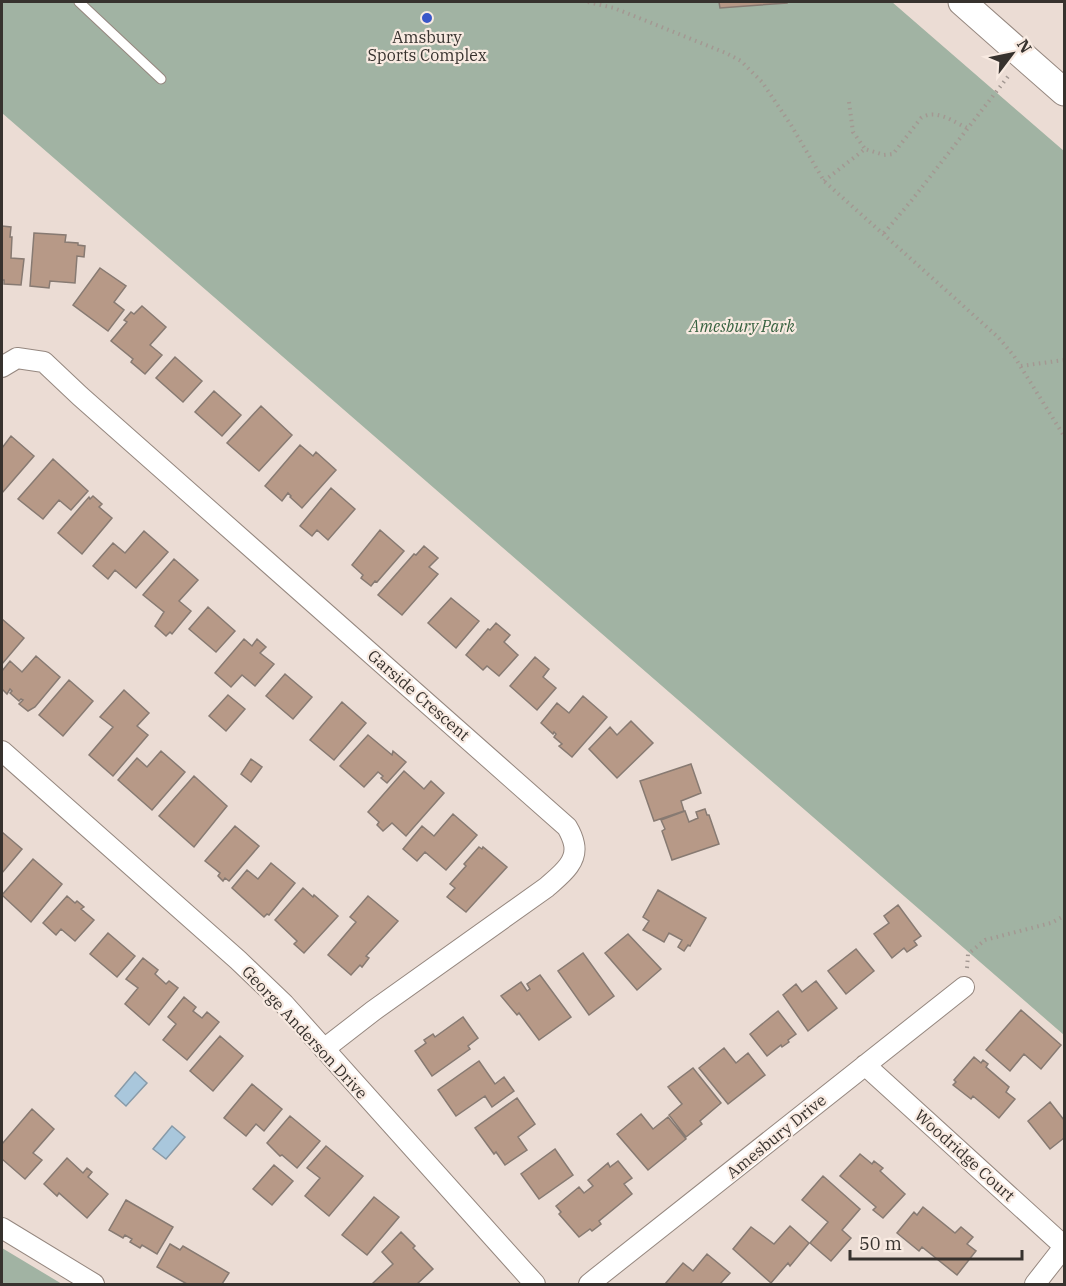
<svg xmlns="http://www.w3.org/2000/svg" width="1066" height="1286" font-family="'IBM Plex Serif',serif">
<rect width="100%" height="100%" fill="#ebdcd4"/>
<path fill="#a1b3a3" d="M 2,2 L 892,2 L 1064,151 L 1064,1035 L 2,113 Z
M 2,1248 L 62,1284 L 2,1284 Z"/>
<path fill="#a9c7dc" stroke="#879aa8" stroke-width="1.5" d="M 135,1072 L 147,1083 L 126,1106 L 115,1096 Z
M 172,1126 L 185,1137 L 166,1159 L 153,1149 Z"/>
<path fill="#b79987" stroke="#877a72" stroke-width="1.5" d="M 719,2 L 787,2 L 787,3 L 720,8 Z
M 2,226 L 11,227 L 10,237 L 12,237 L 11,258 L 24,259 L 21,285 L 4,284 L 4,280 L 2,280 Z
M 34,233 L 66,235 L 65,242 L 78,243 L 78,245 L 85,246 L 84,257 L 77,256 L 75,283 L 50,281 L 49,288 L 30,286 Z
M 100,268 L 126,286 L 114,302 L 124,310 L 108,331 L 73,305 Z
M 142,306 L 166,327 L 150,345 L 162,355 L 145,374 L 131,362 L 133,359 L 111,341 L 127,322 L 124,320 L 131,312 L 134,314 Z
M 175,357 L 202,381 L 183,402 L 156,378 Z
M 214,391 L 241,415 L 222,436 L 195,412 Z
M 261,406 L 292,435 L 259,471 L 227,443 Z
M 11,436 L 34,456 L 2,493 L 2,448 Z
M 300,445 L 313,456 L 316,452 L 336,470 L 302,508 L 290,497 L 291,496 L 288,493 L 282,501 L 265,486 Z
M 53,459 L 88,491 L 71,510 L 59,500 L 43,519 L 18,499 Z
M 331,488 L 355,509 L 328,540 L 317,530 L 312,536 L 300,526 Z
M 93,496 L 102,504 L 99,507 L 112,518 L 82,554 L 58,533 L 89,497 L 90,499 Z
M 380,530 L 404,551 L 377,582 L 375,581 L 371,586 L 361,578 L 363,575 L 352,565 Z
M 144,531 L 168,552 L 136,588 L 115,570 L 108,579 L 93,566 L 113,543 L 125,553 Z
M 424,546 L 438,558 L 429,567 L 438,574 L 402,615 L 378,595 L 414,554 L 416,555 Z
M 174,559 L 198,580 L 179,601 L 191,611 L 172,634 L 170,632 L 166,636 L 155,626 L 164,612 L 143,595 Z
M 451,598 L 479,621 L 456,648 L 428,623 Z
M 208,607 L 235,631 L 216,652 L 189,629 Z
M 2,619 L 24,638 L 2,664 Z
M 496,623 L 510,635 L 504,642 L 518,655 L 499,676 L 487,666 L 483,670 L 466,655 L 488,629 L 490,630 Z
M 244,639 L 252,646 L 257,639 L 266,647 L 260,653 L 274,664 L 255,686 L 242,675 L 231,687 L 215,673 Z
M 36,656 L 60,677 L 35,707 L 28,711 L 19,704 L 23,700 L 21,699 L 19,701 L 10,693 L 12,691 L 10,689 L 7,694 L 2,689 L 2,671 L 10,661 L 22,672 Z
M 535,657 L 549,669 L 543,677 L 556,688 L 537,710 L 510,686 Z
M 285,674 L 312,697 L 293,719 L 266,696 Z
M 69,680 L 93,701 L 63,736 L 39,715 Z
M 124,690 L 149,713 L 137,726 L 148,735 L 113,776 L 89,755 L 113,727 L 100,717 Z
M 228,695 L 245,709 L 226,731 L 209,716 Z
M 583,696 L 607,717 L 572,757 L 559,746 L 562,744 L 554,737 L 556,734 L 554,732 L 553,734 L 541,723 L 557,703 L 569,713 Z
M 342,702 L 366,723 L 334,760 L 310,740 Z
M 631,721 L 653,743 L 617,778 L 589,749 L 610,727 L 617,735 Z
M 368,735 L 392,755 L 393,751 L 406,762 L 387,783 L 381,778 L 383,776 L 378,772 L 364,787 L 340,766 Z
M 161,751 L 185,772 L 152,810 L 118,780 L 137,758 L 147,767 Z
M 251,759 L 262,767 L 251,782 L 241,774 Z
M 691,764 L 701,793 L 681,801 L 684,811 L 654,821 L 640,781 Z
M 404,771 L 424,789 L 431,781 L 444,793 L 406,836 L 392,823 L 383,831 L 377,825 L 379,822 L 368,812 Z
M 194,776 L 227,806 L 194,847 L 159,816 Z
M 705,809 L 707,815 L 709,815 L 719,844 L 672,860 L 662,831 L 665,829 L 661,820 L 685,811 L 689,822 L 698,818 L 696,812 Z
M 453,814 L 477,835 L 446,870 L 425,852 L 417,861 L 403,849 L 422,826 L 434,836 Z
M 235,826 L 259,846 L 229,881 L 225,878 L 223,881 L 218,876 L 220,873 L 205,861 Z
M 2,832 L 22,849 L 2,873 Z
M 479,847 L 482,849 L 483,847 L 507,867 L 466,912 L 447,897 L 455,888 L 450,884 L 466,866 L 464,864 Z
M 33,859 L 62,884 L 31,922 L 2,895 Z
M 271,863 L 295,883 L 269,915 L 267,914 L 264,917 L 232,888 L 247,870 L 258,879 Z
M 303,888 L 313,897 L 314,895 L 338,916 L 304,953 L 294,944 L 297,941 L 275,920 Z
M 658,890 L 706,918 L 690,946 L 688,945 L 684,951 L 678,947 L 682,940 L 669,933 L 664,942 L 643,930 L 649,921 L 643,917 Z
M 67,896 L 75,903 L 77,901 L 84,907 L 81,909 L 94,920 L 75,941 L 61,929 L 56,935 L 43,923 Z
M 368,896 L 398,921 L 366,956 L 369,958 L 362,967 L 360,965 L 351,975 L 328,955 L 356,922 L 350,917 Z
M 898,905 L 921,936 L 914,941 L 917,945 L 907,952 L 904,948 L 892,958 L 874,934 L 889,923 L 884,916 Z
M 108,933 L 135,956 L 117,977 L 90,954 Z
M 628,934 L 661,969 L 637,990 L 605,953 Z
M 856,949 L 874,971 L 846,994 L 828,971 Z
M 583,953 L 614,996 L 589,1015 L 558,971 Z
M 143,958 L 158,970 L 155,974 L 166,984 L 169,981 L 178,988 L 149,1025 L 125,1004 L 138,988 L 126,979 Z
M 540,975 L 571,1017 L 539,1040 L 519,1013 L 517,1015 L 501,996 L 521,982 L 527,991 L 530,989 L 527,984 Z
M 816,981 L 837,1008 L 808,1031 L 783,995 L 796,984 L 802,992 Z
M 184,997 L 196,1007 L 193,1011 L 202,1018 L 207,1012 L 219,1022 L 187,1060 L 163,1040 L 176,1024 L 168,1017 Z
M 1021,1010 L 1061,1045 L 1041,1069 L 1024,1054 L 1010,1071 L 986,1050 Z
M 778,1011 L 796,1034 L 788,1040 L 789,1042 L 782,1047 L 781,1045 L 767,1056 L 750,1034 Z
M 463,1017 L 478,1038 L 468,1046 L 470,1049 L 432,1076 L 415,1051 L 426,1043 L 424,1040 L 433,1034 L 435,1037 Z
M 220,1036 L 243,1056 L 213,1091 L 190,1071 Z
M 724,1048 L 736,1063 L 748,1053 L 765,1075 L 728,1104 L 699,1068 Z
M 974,1057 L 981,1063 L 983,1060 L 988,1064 L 986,1067 L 1009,1087 L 1006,1092 L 1015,1099 L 999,1118 L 973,1096 L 971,1099 L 953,1085 L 956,1082 L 954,1080 Z
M 479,1061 L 495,1084 L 504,1077 L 514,1091 L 492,1107 L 485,1096 L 456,1116 L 438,1090 Z
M 693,1068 L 721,1103 L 700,1121 L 702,1124 L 686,1137 L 669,1115 L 682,1104 L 668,1087 Z
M 252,1084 L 282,1109 L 264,1131 L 256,1124 L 246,1136 L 224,1118 Z
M 517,1098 L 535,1124 L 518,1137 L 527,1150 L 505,1165 L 496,1152 L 494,1154 L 475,1128 Z
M 1050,1102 L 1064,1120 L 1064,1138 L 1050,1149 L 1028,1121 Z
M 32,1109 L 54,1129 L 33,1153 L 42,1160 L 25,1179 L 2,1159 L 2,1144 Z
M 641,1114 L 653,1129 L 668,1117 L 686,1139 L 648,1170 L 617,1134 Z
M 290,1116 L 320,1141 L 297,1168 L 282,1155 L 280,1156 L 267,1143 Z
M 326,1146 L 363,1176 L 329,1216 L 305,1196 L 320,1178 L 307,1168 Z
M 555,1149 L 573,1175 L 539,1199 L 521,1174 Z
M 860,1154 L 872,1164 L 874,1161 L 883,1168 L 880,1171 L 905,1194 L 883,1218 L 873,1210 L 876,1207 L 840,1176 Z
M 67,1158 L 83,1173 L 87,1168 L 92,1172 L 88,1177 L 108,1194 L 87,1218 L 59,1193 L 57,1196 L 44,1184 Z
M 618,1161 L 632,1178 L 624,1184 L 632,1194 L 599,1221 L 601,1224 L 592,1231 L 590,1229 L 579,1237 L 559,1214 L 561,1212 L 556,1206 L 579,1187 L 584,1193 L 593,1186 L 588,1180 L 608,1163 L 610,1167 Z
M 274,1165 L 293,1181 L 272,1205 L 253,1189 Z
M 823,1176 L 860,1209 L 842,1230 L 851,1238 L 831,1261 L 810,1243 L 828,1222 L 802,1200 Z
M 374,1197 L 399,1217 L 367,1255 L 342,1235 Z
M 126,1200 L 173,1227 L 157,1254 L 142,1245 L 140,1248 L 130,1242 L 132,1239 L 125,1235 L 123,1238 L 109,1230 Z
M 923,1207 L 955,1233 L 961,1227 L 973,1237 L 967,1244 L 976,1251 L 957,1275 L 922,1247 L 919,1251 L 897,1233 L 914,1212 L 917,1215 Z
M 790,1226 L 809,1243 L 790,1266 L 788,1263 L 771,1283 L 733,1249 L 751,1227 L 774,1244 Z
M 401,1232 L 415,1246 L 413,1248 L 433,1269 L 417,1284 L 372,1284 L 393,1264 L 382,1252 Z
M 170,1244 L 180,1250 L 183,1246 L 229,1273 L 222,1284 L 187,1284 L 157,1267 Z
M 707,1254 L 730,1273 L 720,1284 L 665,1284 L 683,1263 L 693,1271 Z"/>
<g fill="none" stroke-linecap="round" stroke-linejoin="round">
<g stroke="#95877f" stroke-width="11">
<path id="lane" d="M 79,2 L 161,79"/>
</g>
<g stroke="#95877f" stroke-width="22">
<path id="street" d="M 2,367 L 17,358 L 44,362 L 80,396 L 567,827 C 570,832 573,839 574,844 C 578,863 559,876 547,887 L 373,1011 L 324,1049
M 2,751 L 238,960 L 284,1004 L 535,1284
M 865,1065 L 1064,1246
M 2,1228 L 94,1284
M 589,1284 L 964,987
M 1035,1284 L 1064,1247"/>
</g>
<g stroke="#95877f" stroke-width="29">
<path id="secondary" d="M 962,2 L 1064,92"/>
</g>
<path stroke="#a39892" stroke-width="4" stroke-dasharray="1.5 4.5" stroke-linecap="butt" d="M 588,2 L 614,8 L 726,53 L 741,61 L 762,82 L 791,125 L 824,181 L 998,337 L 1014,356 L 1064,436
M 849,102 L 853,132 L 865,149
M 824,181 L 865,149 L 884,155 L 893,154 L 921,118 C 936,108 954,122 967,128
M 884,233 L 912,200 L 1010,74
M 1021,366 L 1064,360
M 967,968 L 968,954 L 985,940 L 1051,923 L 1064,916"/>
<use href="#lane" stroke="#fff" stroke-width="9"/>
<use href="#street" stroke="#fff" stroke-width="20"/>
<use href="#secondary" stroke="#fff" stroke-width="27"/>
</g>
<circle fill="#3a57c9" stroke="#f8eae1" stroke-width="2" cx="427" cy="18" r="6"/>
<g text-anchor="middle" stroke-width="4.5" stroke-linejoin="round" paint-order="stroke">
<g font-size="16" fill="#37322e" stroke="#f8eae1">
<text x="427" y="43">Amsbury<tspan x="427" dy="18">Sports Complex</tspan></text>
</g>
<g font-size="16" font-style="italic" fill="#36613f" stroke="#f8eae1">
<text x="742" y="332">Amesbury Park</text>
</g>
<g font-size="16" fill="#37322e" stroke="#f8eae1">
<text transform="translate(419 695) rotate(41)" y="6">Garside Crescent</text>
<text transform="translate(305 1032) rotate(47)" y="6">George Anderson Drive</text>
<text transform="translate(776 1136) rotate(-39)" y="6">Amesbury Drive</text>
<text transform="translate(965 1155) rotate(42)" y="6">Woodridge Court</text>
</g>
</g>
<rect width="1066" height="1286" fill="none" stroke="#37322e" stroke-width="6"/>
<g transform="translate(1012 54) rotate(58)" stroke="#f8eae1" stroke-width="4.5" paint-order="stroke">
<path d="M0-4.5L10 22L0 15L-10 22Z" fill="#37322e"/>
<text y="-9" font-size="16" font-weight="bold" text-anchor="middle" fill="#37322e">N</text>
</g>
<path d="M850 1250v9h172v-9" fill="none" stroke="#37322e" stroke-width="3"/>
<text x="859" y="1250" font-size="18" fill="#37322e" stroke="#f8eae1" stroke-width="4.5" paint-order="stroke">50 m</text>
</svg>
